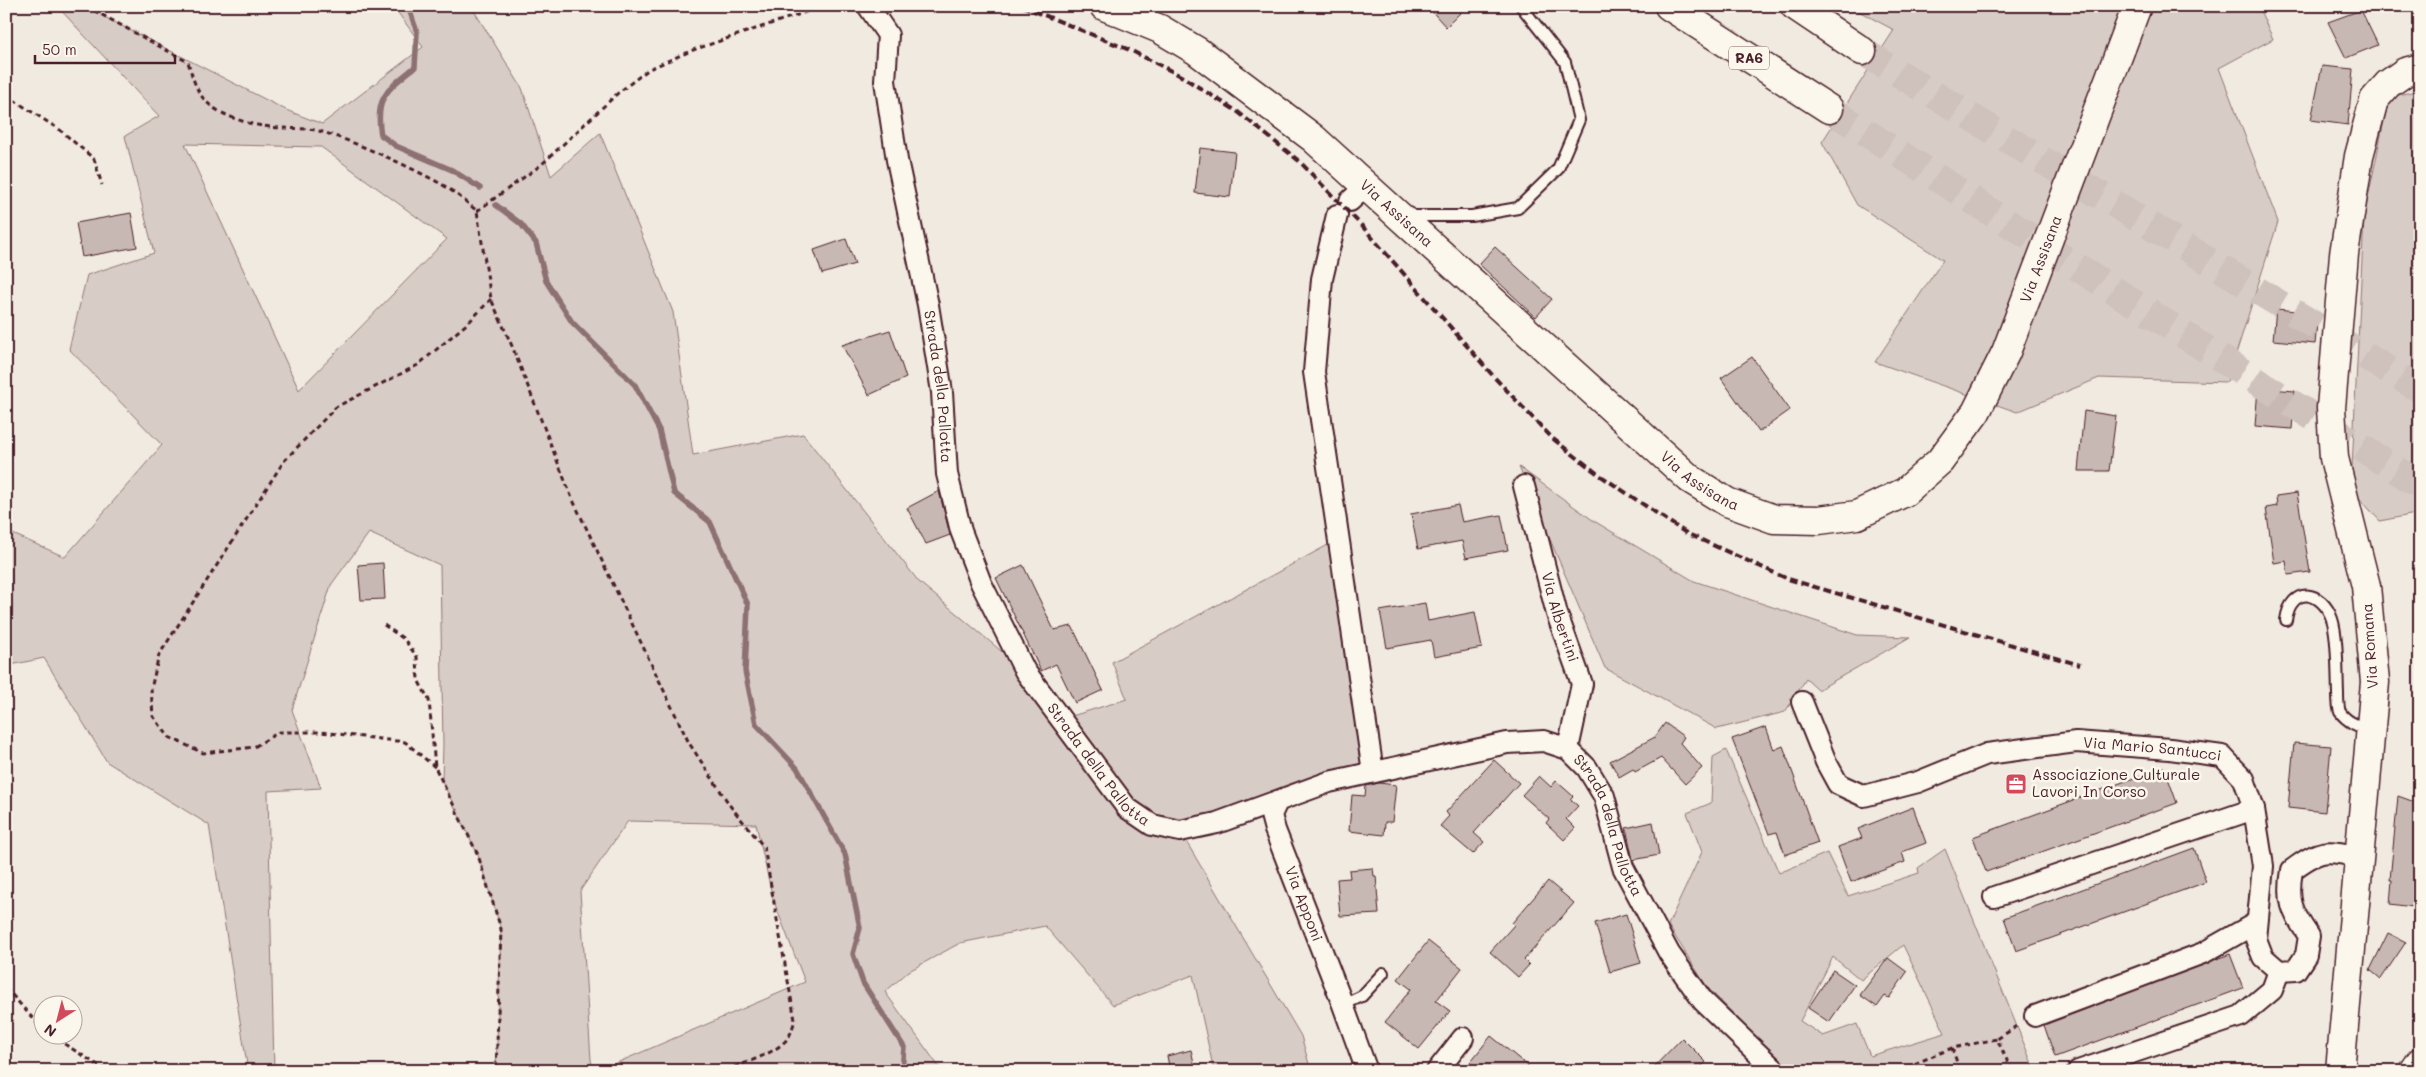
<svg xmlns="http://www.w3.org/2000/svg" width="2426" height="1077" font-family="Mali,sans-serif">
<rect width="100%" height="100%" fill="#f0eae0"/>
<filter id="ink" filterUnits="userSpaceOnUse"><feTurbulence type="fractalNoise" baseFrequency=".02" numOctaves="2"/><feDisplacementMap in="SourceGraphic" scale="10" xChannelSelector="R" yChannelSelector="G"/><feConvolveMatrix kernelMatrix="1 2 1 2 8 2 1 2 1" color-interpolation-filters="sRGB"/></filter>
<g filter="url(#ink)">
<path fill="#d8ccc6" stroke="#917678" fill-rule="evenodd" d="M 57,6 L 83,6 L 286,110 L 322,124 L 423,47 L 393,6 L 471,6 L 522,88 L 551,176 L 600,133 L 673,312 L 693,455 L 803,434 L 919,582 L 1025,671 L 1059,720 L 1127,699 L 1112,662 L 1339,539 L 1373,772 L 1180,831 L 1301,1036 L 1311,1071 L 1214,1071 L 1193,975 L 1113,1005 L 1045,926 L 960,943 L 909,971 L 885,992 L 942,1071 L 598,1071 L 805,982 L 773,899 L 756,824 L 628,821 L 580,891 L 591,1060 L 594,1071 L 496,1071 L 501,929 L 478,855 L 442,781 L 443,745 L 440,565 L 369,533 L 331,585 L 292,710 L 321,788 L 268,791 L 274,1071 L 248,1071 L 209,825 L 107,762 L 44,658 L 6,666 L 6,531 L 65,557 L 162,445 L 69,349 L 87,275 L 154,253 L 125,136 L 159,116 ZM 185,144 L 321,147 L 447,239 L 299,390 Z
M 1849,6 L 2258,6 L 2273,39 L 2219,68 L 2278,222 L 2227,382 L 2099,378 L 2017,412 L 1875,362 L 1943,260 L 1857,205 L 1822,142 L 1894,30 Z
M 2420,90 L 2420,513 L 2380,521 L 2351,489 L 2364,217 L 2389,97 Z
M 1519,467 L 1594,521 L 1694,581 L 1857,635 L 1910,637 L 1818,690 L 1806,679 L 1785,712 L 1717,729 L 1605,668 Z
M 1726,750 L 1779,873 L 1827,853 L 1848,896 L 1919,873 L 1918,868 L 1945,849 L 2035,1071 L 1789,1071 L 1707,987 L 1668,925 L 1702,852 L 1687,813 L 1711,803 L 1713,757 ZM 1903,945 L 1945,1033 L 1870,1056 L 1857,1024 L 1823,1036 L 1800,1021 L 1833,957 L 1861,980 Z"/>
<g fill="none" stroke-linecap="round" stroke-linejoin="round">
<path stroke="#8c6f72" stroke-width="5.5" d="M 408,6 L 417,32 L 415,67 C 388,89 374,97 381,135 L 396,146 L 452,170 L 480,188
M 496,205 L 521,224 L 536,243 L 546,281 L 572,322 L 635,385 L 659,430 L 674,493 L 710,522 L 748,605 L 745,671 L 756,724 L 797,768 L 845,854 L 860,928 L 853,954 L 863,983 L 904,1047 L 902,1071"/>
</g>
<path fill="#c8b8b3" stroke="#4a1f2b" d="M 1427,6 L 1467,6 L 1446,27 Z
M 2361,10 L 2378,45 L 2346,58 L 2328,22 Z
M 2322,66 L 2353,69 L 2348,125 L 2311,120 Z
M 1200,148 L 1235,152 L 1230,197 L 1195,193 Z
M 131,213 L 137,247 L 82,257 L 76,223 Z
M 846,239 L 855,264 L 822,274 L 814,250 Z
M 1495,247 L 1552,299 L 1536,317 L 1479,264 Z
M 2276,309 L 2318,313 L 2315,344 L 2273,340 Z
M 890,330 L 906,378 L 869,395 L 842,345 Z
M 1752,357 L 1790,410 L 1759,432 L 1721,378 Z
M 2258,388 L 2295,391 L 2292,429 L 2255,426 Z
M 2084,411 L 2116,416 L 2109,471 L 2078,471 Z
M 939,491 L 950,535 L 926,544 L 907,508 Z
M 2297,493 L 2310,572 L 2288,575 L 2286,561 L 2274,563 L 2266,508 L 2277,506 L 2276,496 Z
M 1458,505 L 1462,522 L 1501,515 L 1508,550 L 1466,558 L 1462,541 L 1418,549 L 1411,514 Z
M 383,563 L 385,599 L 361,600 L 358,565 Z
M 1023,565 L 1054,630 L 1072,626 L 1103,690 L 1075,703 L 1056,664 L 1041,671 L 996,578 Z
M 1425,603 L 1428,621 L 1475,612 L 1482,648 L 1434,657 L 1431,640 L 1387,648 L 1380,611 Z
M 1665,723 L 1684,737 L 1680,743 L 1702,768 L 1685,784 L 1661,758 L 1635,772 L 1633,769 L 1619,777 L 1610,761 L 1655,737 Z
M 1766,727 L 1774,750 L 1783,746 L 1818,843 L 1785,855 L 1777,832 L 1769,834 L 1732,739 Z
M 2294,743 L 2331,746 L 2325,812 L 2288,808 Z
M 1494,760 L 1519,783 L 1474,833 L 1484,842 L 1473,854 L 1440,826 L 1449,816 L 1446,812 Z
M 2164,767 L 2177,803 L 1986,872 L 1973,837 Z
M 1539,776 L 1551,787 L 1556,781 L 1573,796 L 1570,799 L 1578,806 L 1566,819 L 1575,828 L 1564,840 L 1546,823 L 1549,819 L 1522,795 Z
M 1379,783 L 1396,785 L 1392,822 L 1385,822 L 1384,835 L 1349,831 L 1352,795 L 1365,796 L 1366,786 Z
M 2398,796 L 2420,804 L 2420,908 L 2390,904 L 2392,880 L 2390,880 Z
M 1913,807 L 1926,843 L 1902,852 L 1905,862 L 1851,882 L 1838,847 L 1862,838 L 1858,829 Z
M 1653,822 L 1659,855 L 1633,860 L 1626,828 Z
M 2194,848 L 2206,882 L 2016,951 L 2004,918 Z
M 1373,868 L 1374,876 L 1376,876 L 1379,914 L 1340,916 L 1337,879 L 1350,878 L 1349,870 Z
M 1548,881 L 1574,903 L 1524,960 L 1529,965 L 1518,977 L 1490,952 L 1514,925 L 1512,923 Z
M 1626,914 L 1641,963 L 1610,972 L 1595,923 Z
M 2388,933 L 2406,942 L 2381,979 L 2370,970 Z
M 1428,941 L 1462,968 L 1436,1001 L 1450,1011 L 1419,1049 L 1385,1022 L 1411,989 L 1398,979 Z
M 2230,954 L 2243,988 L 2055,1057 L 2044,1025 Z
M 1888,958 L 1907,972 L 1889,998 L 1885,996 L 1877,1007 L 1860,995 Z
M 1833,970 L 1855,985 L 1829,1022 L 1808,1008 Z
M 1491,1036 L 1534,1071 L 1463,1071 Z
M 1682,1038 L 1706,1062 L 1697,1071 L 1650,1071 Z
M 1191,1050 L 1196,1071 L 1170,1071 L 1167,1056 Z"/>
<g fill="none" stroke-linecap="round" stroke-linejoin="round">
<path stroke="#cfc1bc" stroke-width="28" stroke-dasharray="28 14" stroke-linecap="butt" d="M 1862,51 L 2420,389
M 1829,109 L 2420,485"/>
<g stroke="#4a1f2b" stroke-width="14">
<path id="lane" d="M 1408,216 L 1472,216 L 1518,208 L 1558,169 L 1579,120 L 1565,62 L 1521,6
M 2286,620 C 2291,585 2322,590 2332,619 C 2338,636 2337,673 2338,693 C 2338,698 2338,707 2340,712 C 2347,722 2358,726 2369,730
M 1343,1005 L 1362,996 L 1383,973"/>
</g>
<g stroke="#4a1f2b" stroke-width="24">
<g id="street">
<path id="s1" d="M 868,6 L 888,35 L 885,81 L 897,160 L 928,305 L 942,392 L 947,474 L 961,531 L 981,583 L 1025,671 L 1127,808 L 1152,825 L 1180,831 L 1217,823 L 1329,782 L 1507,743 L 1544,741 L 1568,749 L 1587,768 L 1604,796 L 1623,867 L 1669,953 L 1703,1001 L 1776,1071"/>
<path d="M 1350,201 L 1366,186"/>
<path d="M 1337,215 L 1322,279 L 1314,372 L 1373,772"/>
<path id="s2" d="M 1524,486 L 1557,614 L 1582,684 L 1568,749"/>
<path id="s3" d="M 1802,702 L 1826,762 L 1838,784 L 1864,796 L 1918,782 L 1987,754 L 2076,742 L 2170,749 L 2222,756 L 2244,779 L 2254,809 L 2263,866 L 2256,939 L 2263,957 L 2279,971 L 2296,970 L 2306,955 L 2309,936 C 2291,911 2287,900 2292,870 C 2321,848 2327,850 2360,857"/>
<path id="s4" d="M 1277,802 L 1271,815 L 1275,830 L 1343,1005 L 1367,1071"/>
<path d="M 1994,897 L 2254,809"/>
<path d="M 2035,1016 L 2203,953 L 2256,923"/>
<path d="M 1437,1071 L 1463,1038"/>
<path d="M 2078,1071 L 2241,1016 L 2272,990 L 2279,971"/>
</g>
</g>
<g stroke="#4a1f2b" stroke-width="31">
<g id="secondary">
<path id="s5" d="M 1104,6 L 1160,29 L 1197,51 L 1313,138 L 1690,479 L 1727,502 L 1774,519 L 1819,520 L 1857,515 L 1905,492 L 1940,461 L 1976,412 L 2006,352 L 2137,6"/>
<path d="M 2340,1071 L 2375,682 L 2366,586 L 2334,458 L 2331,408 L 2344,254 L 2359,156 L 2374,100 L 2388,84 L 2405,72 L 2420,68"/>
<path d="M 2414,1071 L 2420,1062"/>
</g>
</g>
<g stroke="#4a1f2b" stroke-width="31">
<path id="highway" d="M 1669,6 L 1829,109
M 1795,6 L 1862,51"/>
</g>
<path stroke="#4a1f2b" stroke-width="3" stroke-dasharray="5 4" stroke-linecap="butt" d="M 86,6 L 188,62 C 193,78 196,94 210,105 C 228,120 262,128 285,128 C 297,129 307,128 319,131 C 354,141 409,166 441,184 C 454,191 466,202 477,211 L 491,299 L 512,346 L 571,496 L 689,743 L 731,807 L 764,847 L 795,1020 C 793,1026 791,1034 788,1038 C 775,1055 739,1065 720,1071
M 6,95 L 60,130 L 94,159 L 102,185
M 477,211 L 541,165 L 618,93 L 649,69 L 693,50 L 824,6
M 384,625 L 404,639 L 417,657 L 418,680 L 429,700 L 435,767 L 478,855 L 501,929 L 496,1071
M 435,767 L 405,742 L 321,732 L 279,732 L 254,747 L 203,753 L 169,737 L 153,716 L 151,689 L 159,655 L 284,461 L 336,407 L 418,365 L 469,322 L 491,299
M 6,988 L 42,1029
M 49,1034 L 107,1071
M 1952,1048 L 1960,1071
M 1898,1071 L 1952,1048 L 1997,1039
M 2012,1071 L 1997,1039 L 2019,1025"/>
<use href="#lane" stroke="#fbf7ec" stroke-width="10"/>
<use href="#street" stroke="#fbf7ec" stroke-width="20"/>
<use href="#secondary" stroke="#fbf7ec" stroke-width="28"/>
<use href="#highway" stroke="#fbf7ec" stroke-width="28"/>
<path stroke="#4a1f2b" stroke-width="4" stroke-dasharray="8 4" stroke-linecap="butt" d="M 1022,6 L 1132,51 L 1181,76 L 1238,112 L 1299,161 L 1362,226 L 1495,378 L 1552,438 L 1598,474 L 1686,533 L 1788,579 L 2080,665"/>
</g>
</g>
<defs>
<g id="office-square" transform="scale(1.125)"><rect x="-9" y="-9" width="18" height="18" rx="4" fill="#d1495b" stroke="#fbf7ec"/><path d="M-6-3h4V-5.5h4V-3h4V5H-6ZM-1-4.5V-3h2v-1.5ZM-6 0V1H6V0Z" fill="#fff"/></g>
</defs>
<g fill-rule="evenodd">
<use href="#office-square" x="2016" y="784"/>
</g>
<g text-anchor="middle" stroke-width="5" stroke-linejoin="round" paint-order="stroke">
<rect fill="#fbf7ec" stroke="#7f6065" stroke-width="1" x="1729" y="46.5" width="40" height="23" rx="4"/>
<g font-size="14" font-weight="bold" fill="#4a1f2b">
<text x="1749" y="63">RA6</text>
</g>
<g font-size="15" fill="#4a1f2b" stroke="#fbf7ec">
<text dy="5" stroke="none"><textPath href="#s5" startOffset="361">Via Assisana</textPath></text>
<text dy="5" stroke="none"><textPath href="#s5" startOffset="1261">Via Assisana</textPath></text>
<text dy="5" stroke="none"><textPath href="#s1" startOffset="392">Strada della Pallotta</textPath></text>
<text dy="5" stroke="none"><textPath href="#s5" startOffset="766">Via Assisana</textPath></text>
<text dy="5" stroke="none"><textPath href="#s2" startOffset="136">Via Albertini</textPath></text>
<text transform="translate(2370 646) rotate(-94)" y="5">Via Romana</text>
<text dy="5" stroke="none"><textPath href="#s3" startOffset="415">Via Mario Santucci</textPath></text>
<text dy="5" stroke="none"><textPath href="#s1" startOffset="812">Strada della Pallotta</textPath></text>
<text dy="5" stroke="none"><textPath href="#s1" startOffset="1412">Strada della Pallotta</textPath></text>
<text dy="5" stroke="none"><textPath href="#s4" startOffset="109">Via Apponi</textPath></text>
</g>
<g font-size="15" fill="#4a1f2b" stroke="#fbf7ec" text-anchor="start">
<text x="2032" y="780">Associazione Culturale<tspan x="2032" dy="17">Lavori In Corso</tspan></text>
</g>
</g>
<rect width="2426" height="1077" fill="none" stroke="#fbf7ec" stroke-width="25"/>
<rect x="12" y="12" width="2401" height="1052" fill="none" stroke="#4a1f2b" stroke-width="2" filter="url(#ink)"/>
<g transform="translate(58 1020) rotate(216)"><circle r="24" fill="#fbf7ec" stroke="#b4a19f"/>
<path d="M0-4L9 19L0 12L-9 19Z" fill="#d1495b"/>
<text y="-8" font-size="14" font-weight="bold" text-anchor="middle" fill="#4a1f2b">N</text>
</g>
<path d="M35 55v8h140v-8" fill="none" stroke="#4a1f2b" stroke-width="2.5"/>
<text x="42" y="55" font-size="15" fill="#4a1f2b" stroke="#fbf7ec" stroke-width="4" paint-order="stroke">50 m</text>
</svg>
